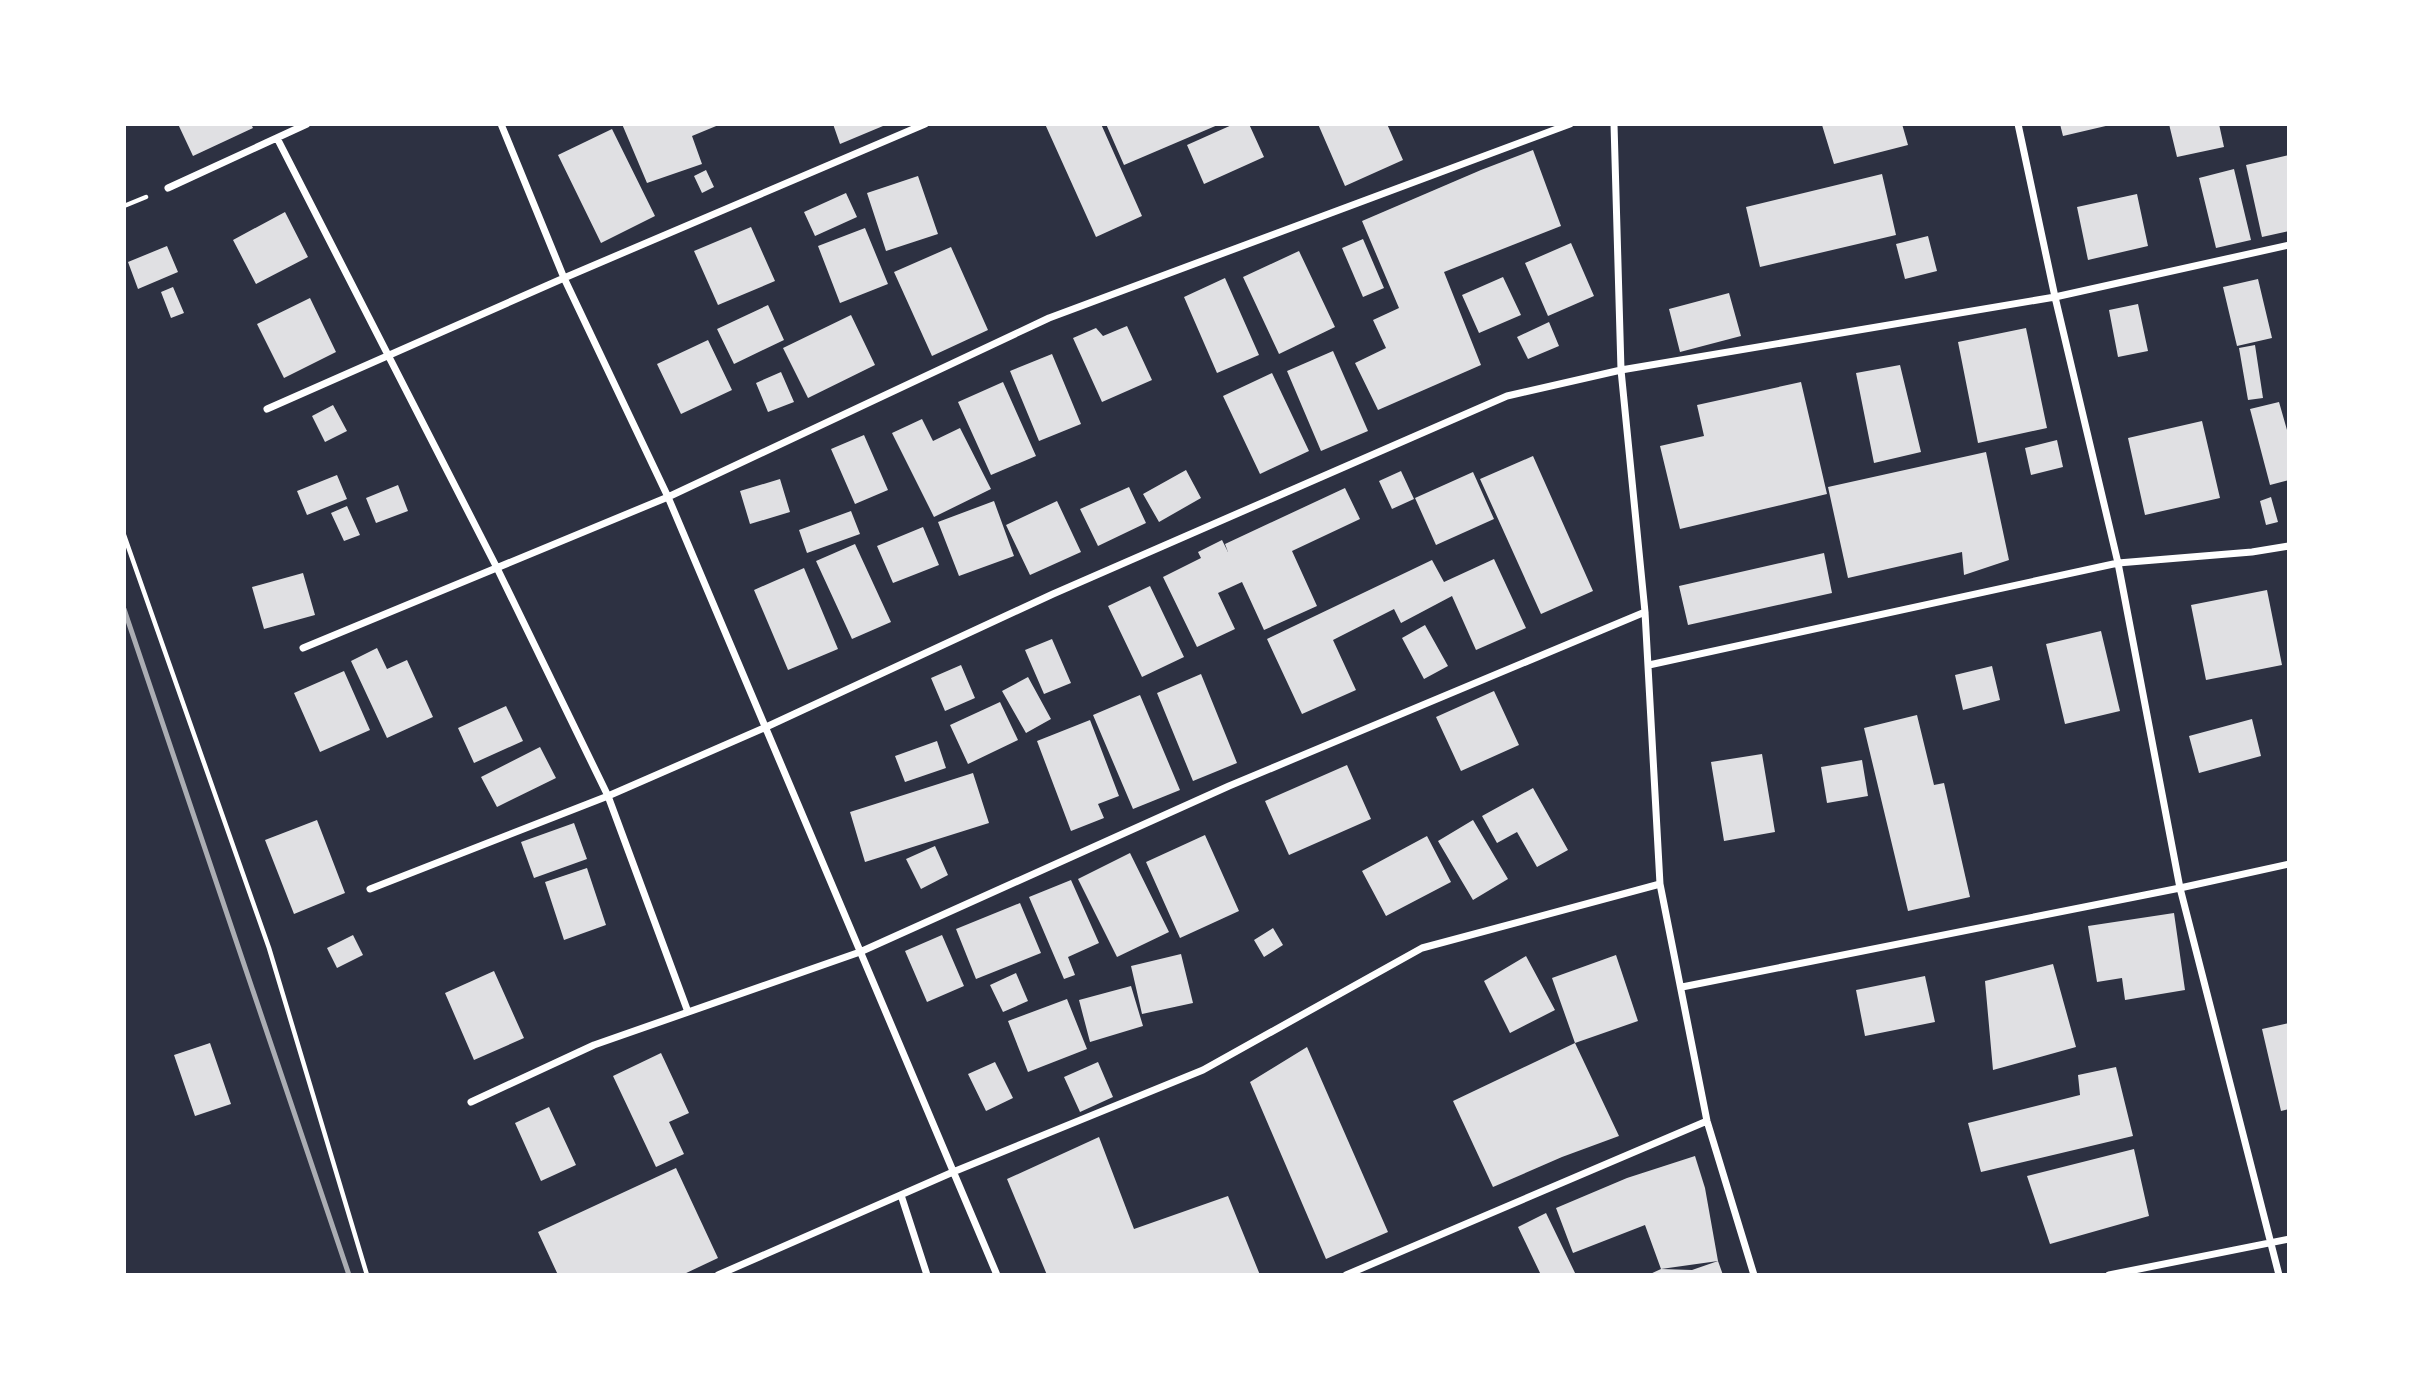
<svg xmlns="http://www.w3.org/2000/svg" width="2413" height="1399" font-family="'Noto Serif',serif">
<rect width="100%" height="100%" fill="#2d3142"/>
<path fill="#e0e0e3" d="M 178,124 L 251,124 L 253,128 L 193,156 Z
M 622,124 L 721,124 L 692,136 L 702,164 L 647,183 Z
M 833,124 L 882,124 L 883,126 L 840,144 Z
M 1045,124 L 1101,124 L 1142,216 L 1096,237 Z
M 1106,124 L 1220,124 L 1124,165 Z
M 1234,124 L 1249,124 L 1264,157 L 1204,184 L 1187,145 Z
M 1318,124 L 1387,124 L 1403,160 L 1345,186 Z
M 1902,124 L 1908,145 L 1834,164 L 1822,125 Z
M 2060,124 L 2109,124 L 2110,125 L 2063,136 Z
M 2169,124 L 2219,124 L 2224,147 L 2177,157 Z
M 612,129 L 655,216 L 601,243 L 558,155 Z
M 1533,150 L 1561,226 L 1444,272 L 1481,365 L 1378,410 L 1355,363 L 1386,348 L 1373,320 L 1399,308 L 1362,221 L 1481,170 Z
M 2289,155 L 2289,231 L 2262,237 L 2246,165 Z
M 2234,169 L 2251,240 L 2216,248 L 2199,178 Z
M 706,170 L 714,187 L 702,193 L 694,176 Z
M 1882,174 L 1896,235 L 1760,267 L 1746,207 Z
M 918,176 L 938,234 L 886,251 L 867,193 Z
M 846,193 L 857,217 L 815,236 L 804,212 Z
M 2137,194 L 2148,246 L 2088,260 L 2077,207 Z
M 285,212 L 308,257 L 256,284 L 233,240 Z
M 751,227 L 775,281 L 718,305 L 694,251 Z
M 865,228 L 888,284 L 840,303 L 818,246 Z
M 1928,236 L 1937,271 L 1905,279 L 1896,244 Z
M 1363,239 L 1384,288 L 1363,297 L 1342,248 Z
M 1571,243 L 1594,296 L 1548,316 L 1525,263 Z
M 167,246 L 178,272 L 138,289 L 128,262 Z
M 951,247 L 988,330 L 932,356 L 894,272 Z
M 1299,251 L 1335,327 L 1279,354 L 1243,277 Z
M 1503,277 L 1521,315 L 1479,333 L 1462,295 Z
M 1225,278 L 1259,355 L 1217,373 L 1184,297 Z
M 2258,279 L 2272,338 L 2237,346 L 2223,287 Z
M 173,287 L 184,313 L 171,318 L 161,292 Z
M 1729,293 L 1741,336 L 1680,352 L 1669,309 Z
M 310,298 L 336,352 L 284,378 L 257,324 Z
M 2138,304 L 2148,351 L 2118,357 L 2109,310 Z
M 768,305 L 784,340 L 734,364 L 717,329 Z
M 851,315 L 875,365 L 808,398 L 783,348 Z
M 1549,322 L 1559,346 L 1528,359 L 1517,337 Z
M 1127,326 L 1152,380 L 1102,402 L 1073,338 L 1096,328 L 1103,336 Z
M 2026,328 L 2047,428 L 1978,443 L 1958,342 Z
M 708,340 L 732,390 L 681,414 L 657,364 Z
M 2255,345 L 2263,398 L 2248,400 L 2239,348 Z
M 1333,351 L 1368,431 L 1321,451 L 1287,371 Z
M 1052,354 L 1081,424 L 1039,441 L 1010,371 Z
M 1900,365 L 1921,452 L 1874,463 L 1856,373 Z
M 781,372 L 794,402 L 768,412 L 756,383 Z
M 1272,373 L 1309,451 L 1260,474 L 1223,396 Z
M 1003,382 L 1036,456 L 991,475 L 958,402 Z
M 1801,382 L 1827,494 L 1680,529 L 1660,446 L 1704,436 L 1697,405 Z
M 2279,402 L 2289,437 L 2289,480 L 2270,485 L 2250,409 Z
M 333,405 L 347,431 L 325,442 L 312,416 Z
M 922,419 L 933,441 L 960,428 L 991,489 L 934,517 L 892,433 Z
M 2202,421 L 2220,498 L 2145,515 L 2128,438 Z
M 864,435 L 888,490 L 855,504 L 831,449 Z
M 2057,440 L 2063,467 L 2031,475 L 2025,448 Z
M 1986,452 L 2009,560 L 1964,575 L 1962,552 L 1848,578 L 1828,487 Z
M 1533,456 L 1593,591 L 1541,614 L 1480,479 Z
M 1186,470 L 1201,498 L 1159,522 L 1143,494 Z
M 1401,471 L 1414,499 L 1392,509 L 1379,481 Z
M 1473,472 L 1494,519 L 1436,545 L 1415,498 Z
M 337,475 L 347,499 L 307,515 L 297,491 Z
M 780,479 L 790,512 L 750,524 L 740,491 Z
M 398,485 L 408,511 L 376,523 L 366,498 Z
M 1129,487 L 1146,523 L 1098,546 L 1080,509 Z
M 1345,488 L 1360,519 L 1292,551 L 1317,606 L 1264,630 L 1242,582 L 1218,593 L 1235,629 L 1197,647 L 1163,577 L 1201,558 L 1198,552 L 1222,540 L 1228,552 L 1225,544 Z
M 2271,497 L 2278,522 L 2266,525 L 2260,501 Z
M 994,501 L 1014,556 L 959,576 L 938,522 Z
M 1057,501 L 1081,552 L 1030,575 L 1006,525 Z
M 347,506 L 360,535 L 344,541 L 331,513 Z
M 851,511 L 860,534 L 807,553 L 799,530 Z
M 923,527 L 939,565 L 893,583 L 877,546 Z
M 855,544 L 891,622 L 852,639 L 816,561 Z
M 1824,553 L 1832,593 L 1688,625 L 1679,586 Z
M 1494,559 L 1526,628 L 1476,650 L 1452,596 L 1401,623 L 1394,609 L 1333,640 L 1356,690 L 1302,714 L 1267,639 L 1432,560 L 1444,582 Z
M 804,568 L 838,649 L 788,670 L 754,590 Z
M 303,573 L 315,615 L 264,629 L 252,587 Z
M 1150,586 L 1184,657 L 1142,677 L 1108,606 Z
M 2267,590 L 2282,665 L 2206,680 L 2191,605 Z
M 1425,625 L 1448,666 L 1424,679 L 1402,638 Z
M 2101,631 L 2120,711 L 2065,724 L 2046,644 Z
M 1052,639 L 1071,683 L 1044,694 L 1025,650 Z
M 377,648 L 387,669 L 407,660 L 433,717 L 387,738 L 351,661 Z
M 961,665 L 975,698 L 945,711 L 931,678 Z
M 1992,666 L 2000,700 L 1963,710 L 1955,675 Z
M 344,671 L 370,730 L 320,752 L 294,693 Z
M 1201,674 L 1237,763 L 1193,781 L 1157,693 Z
M 1028,677 L 1051,719 L 1026,733 L 1002,691 Z
M 1494,691 L 1519,745 L 1461,771 L 1436,717 Z
M 1140,695 L 1180,790 L 1133,809 L 1093,715 Z
M 1000,702 L 1018,740 L 968,764 L 950,725 Z
M 506,706 L 523,741 L 474,763 L 458,728 Z
M 1917,715 L 1934,785 L 1944,783 L 1970,897 L 1908,911 L 1864,728 Z
M 2252,719 L 2261,756 L 2199,773 L 2189,736 Z
M 1090,720 L 1119,796 L 1098,804 L 1104,818 L 1071,831 L 1037,741 Z
M 937,741 L 946,768 L 905,782 L 895,756 Z
M 540,747 L 556,778 L 497,807 L 481,777 Z
M 1762,754 L 1775,832 L 1724,841 L 1711,762 Z
M 1862,760 L 1868,796 L 1827,803 L 1821,767 Z
M 1347,765 L 1371,819 L 1289,855 L 1265,801 Z
M 973,773 L 989,823 L 865,862 L 850,812 Z
M 1533,788 L 1568,850 L 1537,867 L 1517,832 L 1497,843 L 1482,816 Z
M 317,820 L 345,893 L 294,914 L 265,840 Z
M 1473,820 L 1508,879 L 1473,900 L 1438,841 Z
M 574,823 L 587,859 L 534,878 L 521,842 Z
M 1205,835 L 1239,911 L 1180,938 L 1146,862 Z
M 1427,836 L 1451,882 L 1386,916 L 1362,871 Z
M 935,846 L 948,875 L 921,889 L 906,859 Z
M 1130,853 L 1169,932 L 1117,957 L 1078,879 Z
M 587,868 L 606,925 L 564,940 L 545,882 Z
M 1071,880 L 1099,943 L 1068,957 L 1075,975 L 1064,979 L 1029,897 Z
M 1020,903 L 1041,953 L 976,979 L 956,929 Z
M 2174,913 L 2185,990 L 2125,1000 L 2122,978 L 2097,982 L 2088,926 Z
M 1273,928 L 1283,945 L 1264,957 L 1254,940 Z
M 353,935 L 363,955 L 337,968 L 327,948 Z
M 942,935 L 964,986 L 927,1002 L 905,951 Z
M 1181,954 L 1193,1003 L 1142,1014 L 1131,966 Z
M 1616,955 L 1638,1021 L 1575,1043 L 1552,978 Z
M 1526,956 L 1555,1010 L 1510,1033 L 1484,981 Z
M 2053,964 L 2076,1047 L 1993,1070 L 1985,981 Z
M 494,971 L 524,1038 L 474,1060 L 445,993 Z
M 1016,973 L 1028,1001 L 1003,1012 L 990,985 Z
M 1925,976 L 1935,1022 L 1865,1036 L 1856,990 Z
M 1131,986 L 1143,1026 L 1090,1042 L 1079,1000 Z
M 1067,999 L 1087,1049 L 1028,1072 L 1008,1021 Z
M 2289,1023 L 2289,1109 L 2281,1111 L 2262,1029 Z
M 210,1043 L 231,1104 L 195,1116 L 174,1055 Z
M 1575,1043 L 1619,1136 L 1562,1157 L 1493,1187 L 1453,1101 Z
M 1307,1047 L 1388,1232 L 1326,1259 L 1250,1082 Z
M 661,1053 L 689,1113 L 669,1122 L 684,1154 L 656,1167 L 613,1076 Z
M 995,1062 L 1013,1098 L 986,1111 L 968,1074 Z
M 1098,1062 L 1113,1097 L 1080,1112 L 1064,1077 Z
M 2116,1067 L 2133,1136 L 1981,1172 L 1968,1123 L 2080,1095 L 2078,1075 Z
M 549,1107 L 576,1165 L 541,1181 L 515,1123 Z
M 1099,1137 L 1134,1229 L 1228,1196 L 1260,1275 L 1047,1275 L 1007,1179 Z
M 2134,1149 L 2149,1216 L 2050,1244 L 2027,1176 Z
M 1695,1156 L 1705,1188 L 1718,1261 L 1661,1269 L 1692,1270 L 1718,1261 L 1723,1275 L 1648,1275 L 1661,1269 L 1645,1225 L 1573,1253 L 1556,1208 L 1627,1178 Z
M 676,1168 L 718,1258 L 682,1275 L 558,1275 L 538,1232 Z
M 1546,1213 L 1576,1275 L 1541,1275 L 1518,1227 Z"/>
<g fill="none" stroke-linecap="round" stroke-linejoin="round">
<path stroke="#fff" stroke-width="4.5" d="M 124,206 L 146,197
M 124,535 L 269,948 L 367,1275"/>
<path stroke="#fff" stroke-width="7" d="M 501,124 L 564,278 L 668,497 L 997,1275
M 1614,124 L 1621,370 L 1645,612 L 1660,884 L 1707,1121 L 1754,1275
M 2018,124 L 2055,297 L 2118,563 L 2180,888 L 2279,1275
M 277,138 L 497,568 L 608,796 L 688,1012
M 168,188 L 307,124
M 267,409 L 564,278 L 925,124
M 303,648 L 668,497 L 1049,318 L 1570,124
M 1649,665 L 2118,563 L 2252,552 L 2289,546
M 370,889 L 608,796 L 764,728 L 1053,594 L 1507,396 L 1621,370 L 2055,297 L 2289,245
M 1682,987 L 2180,888 L 2289,864
M 471,1102 L 594,1045 L 860,952 L 1229,786 L 1645,612
M 901,1195 L 927,1275
M 718,1275 L 953,1172 L 1203,1070 L 1422,948 L 1660,884
M 1346,1275 L 1707,1121
M 2109,1275 L 2289,1239"/>
<path stroke="#abadb3" stroke-width="5" d="M 124,609 L 349,1275"/>
</g>
<rect width="2413" height="1399" fill="none" stroke="#ffffff" stroke-width="252"/>
</svg>
